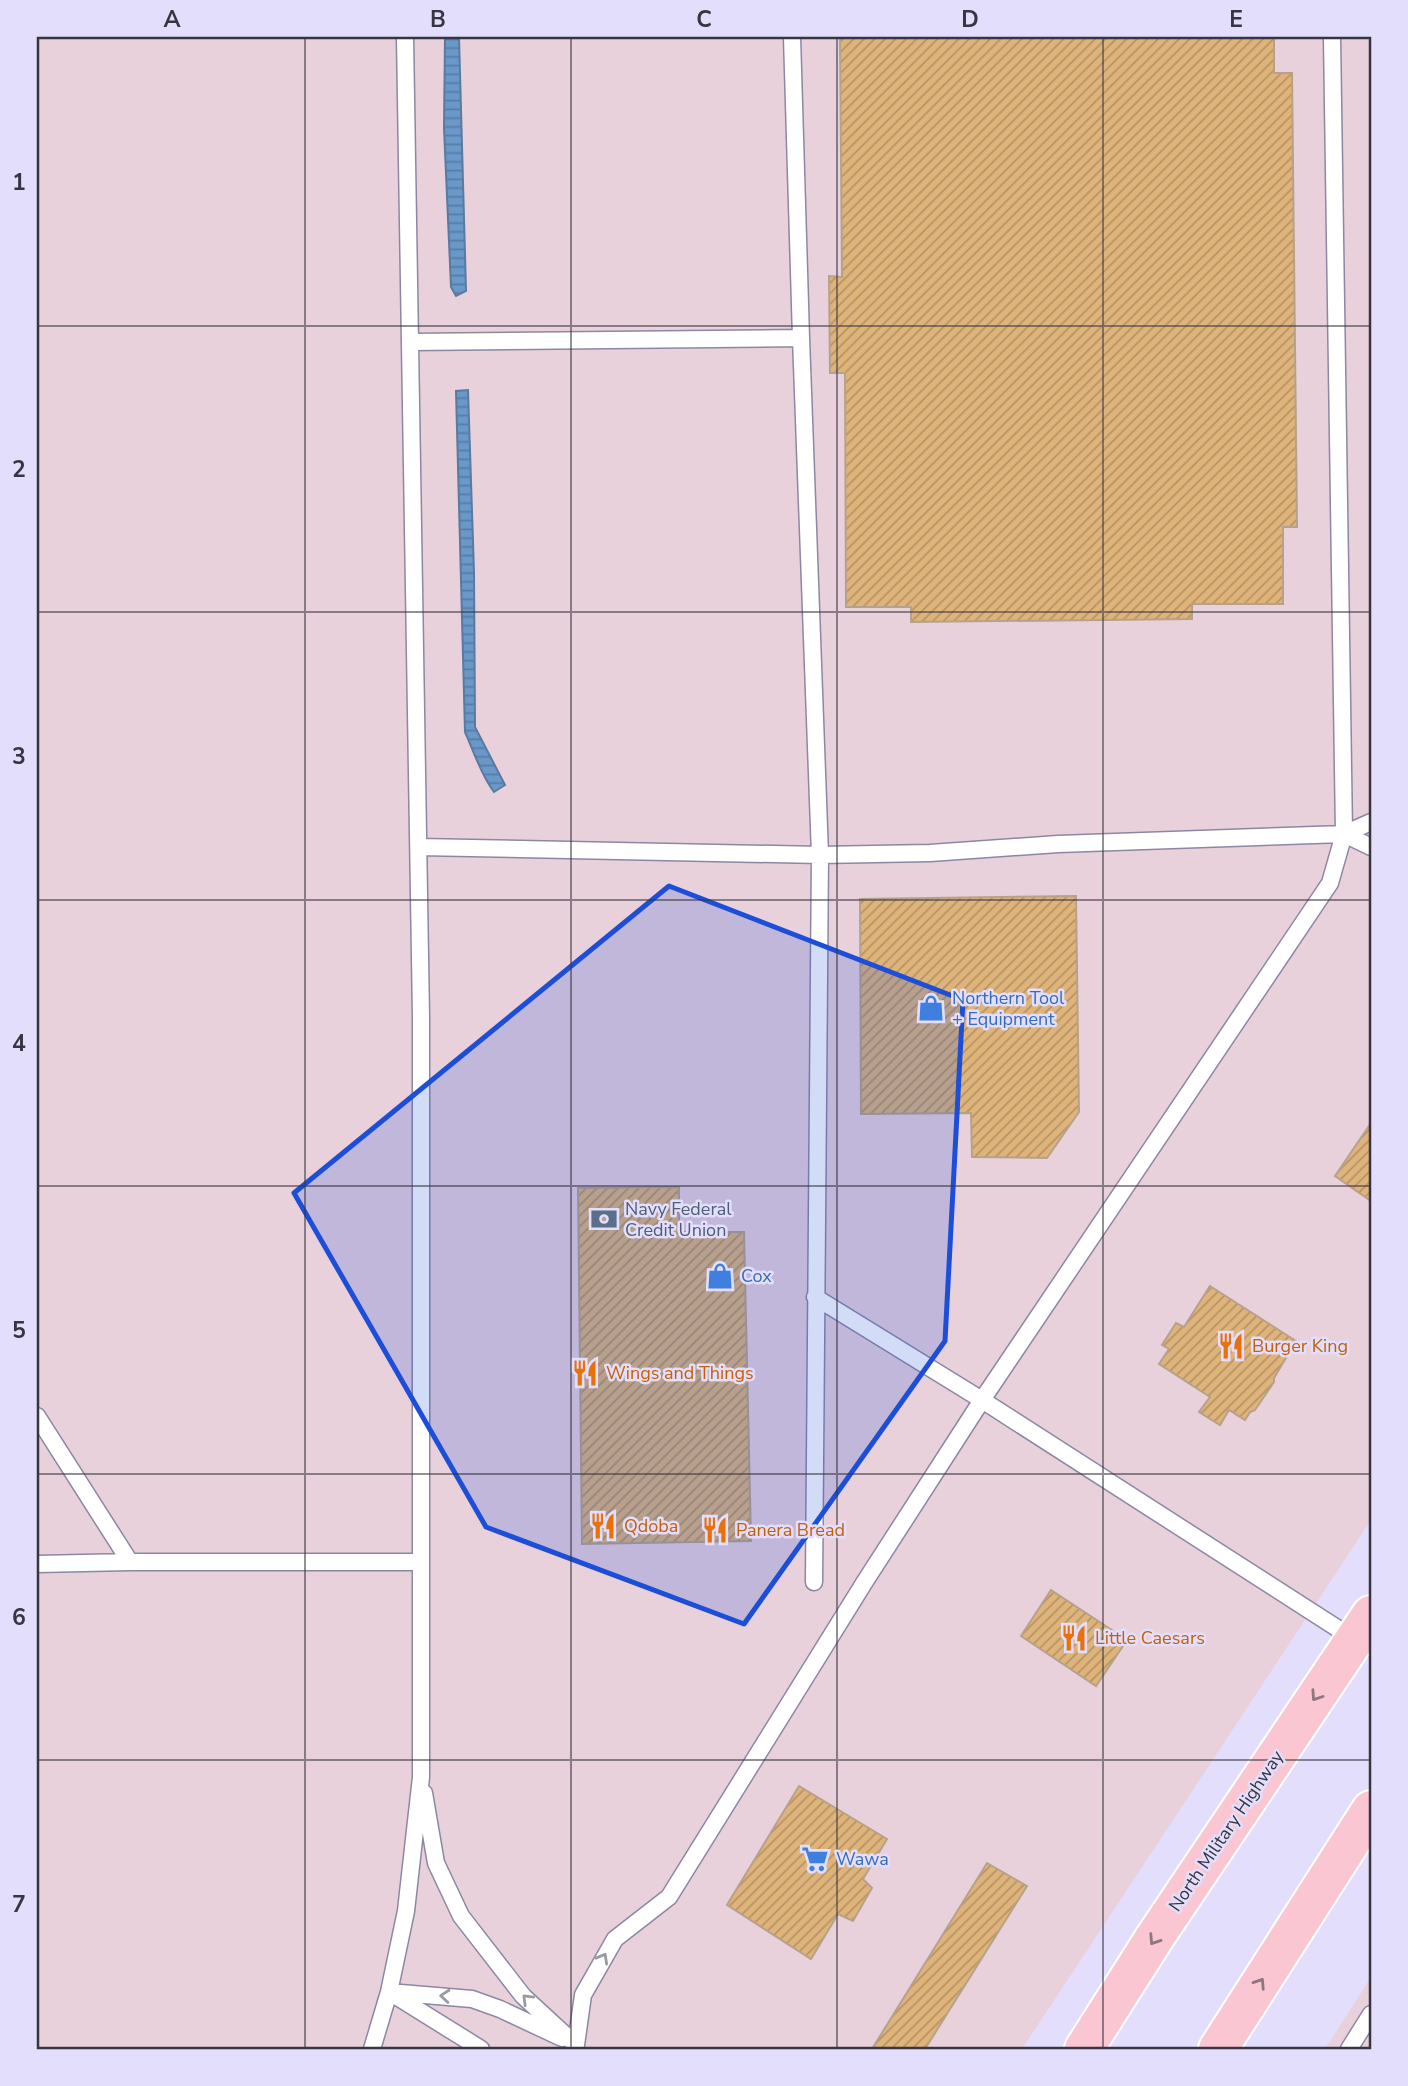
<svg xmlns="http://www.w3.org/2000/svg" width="1408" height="2086" font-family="'Nunito Sans',sans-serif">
<defs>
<pattern id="water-rules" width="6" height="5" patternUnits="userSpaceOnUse" patternTransform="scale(1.75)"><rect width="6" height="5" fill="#6998c9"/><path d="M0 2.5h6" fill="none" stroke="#577da5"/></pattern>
<pattern id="building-hatch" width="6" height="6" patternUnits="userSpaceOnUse" patternTransform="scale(1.75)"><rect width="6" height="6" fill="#dfb47a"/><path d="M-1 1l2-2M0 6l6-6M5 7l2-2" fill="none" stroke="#b69366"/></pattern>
</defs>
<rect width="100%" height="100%" fill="#e2defc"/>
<path fill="#e9d1db" d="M 37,37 L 1371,37 L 1371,1520 L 1022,2049 L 37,2049 Z
M 1371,1977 L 1371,2049 L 1325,2049 Z"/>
<path fill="url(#water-rules)" stroke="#5a7aa0" stroke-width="2" d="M 445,37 L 459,37 L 466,291 L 456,296 L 451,287 L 444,128 Z
M 468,390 L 474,572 L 475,727 L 505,785 L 494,792 C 481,775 474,752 465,732 L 456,391 Z"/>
<path fill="url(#building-hatch)" stroke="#b6a28a" stroke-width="2" d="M 840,37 L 1274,37 L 1274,73 L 1292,73 L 1297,527 L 1283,527 L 1283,604 L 1192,604 L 1192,619 L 911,622 L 911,607 L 846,607 L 845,373 L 830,373 L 829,276 L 842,277 Z
M 1076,896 L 1079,1112 L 1047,1158 L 972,1157 L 971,1113 L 861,1114 L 860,899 Z
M 1371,1123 L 1371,1201 L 1335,1176 Z
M 679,1187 L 679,1232 L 744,1232 L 751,1541 L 582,1544 L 578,1188 Z
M 1210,1286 L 1296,1341 L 1274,1378 L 1274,1382 L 1255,1410 L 1250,1412 L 1245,1420 L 1229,1410 L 1220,1425 L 1199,1412 L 1210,1397 L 1159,1364 L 1169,1349 L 1162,1345 L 1176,1323 L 1184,1327 Z
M 1051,1590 L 1127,1640 L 1096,1686 L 1021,1636 Z
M 799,1786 L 887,1839 L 863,1879 L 872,1888 L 853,1921 L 838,1914 L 811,1959 L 727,1905 Z
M 987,1863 L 1027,1886 L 925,2049 L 872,2049 Z"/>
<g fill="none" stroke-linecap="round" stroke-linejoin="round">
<g stroke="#8b88a3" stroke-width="19">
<path id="service" d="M 792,37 L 801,338 L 820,855 L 814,1582
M 411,342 L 801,338
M 1344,834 L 1371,847
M 419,847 L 820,855 L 930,853 L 1058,844 L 1344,834 L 1371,822
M 815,1297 L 982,1400 L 1354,1639
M 37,1416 L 130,1562
M 37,1564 L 130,1562 L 420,1562
M 424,1793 L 436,1863 L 461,1916 L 523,1996 L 576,2045
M 389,1992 L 472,1999 L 500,2009 L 562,2038
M 391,1993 L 481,2049
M 576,2045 L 583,1995 L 615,1939 L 669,1897 L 864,1583 L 982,1400 L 1330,883 L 1344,834 L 1332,37
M 372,2049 L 389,1992 L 406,1911 L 421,1777 L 421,1018 L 405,37
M 1349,2049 L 1371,2014"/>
</g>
<g stroke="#fff" stroke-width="42">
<path id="primary" d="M 1084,2049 L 1155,1937 L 1371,1615
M 1218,2049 L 1371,1810"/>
</g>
<use href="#service" stroke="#fff" stroke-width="16"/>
<use href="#primary" stroke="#fac6d1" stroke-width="38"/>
</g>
<defs><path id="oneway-chevron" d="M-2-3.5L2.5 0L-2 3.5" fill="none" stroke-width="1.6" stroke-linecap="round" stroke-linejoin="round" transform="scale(1.75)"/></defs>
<g stroke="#8e7682">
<use href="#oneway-chevron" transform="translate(1316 1696) rotate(124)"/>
<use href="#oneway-chevron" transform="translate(1154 1940) rotate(123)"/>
<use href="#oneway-chevron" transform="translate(1260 1983) rotate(-57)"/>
</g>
<g stroke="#9a9aa0">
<use href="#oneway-chevron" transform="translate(603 1958) rotate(-61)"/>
<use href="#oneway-chevron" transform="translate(445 1996) rotate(-175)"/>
<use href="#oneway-chevron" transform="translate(527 1999) rotate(-135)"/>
</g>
<path fill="#1d4ed8" fill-opacity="0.2" stroke="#1d4ed8" stroke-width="5" stroke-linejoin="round" d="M 669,886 L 963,1000 L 945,1341 L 744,1624 L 486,1527 L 294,1193 Z"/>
<path fill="none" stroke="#363541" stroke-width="2" stroke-opacity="0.55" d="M 305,37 L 305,2049M 571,37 L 571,2049M 837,37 L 837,2049M 1103,37 L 1103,2049M 37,326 L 1371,326M 37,612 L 1371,612M 37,900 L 1371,900M 37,1186 L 1371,1186M 37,1474 L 1371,1474M 37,1760 L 1371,1760"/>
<defs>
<g id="shop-bare" transform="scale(2.1)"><path d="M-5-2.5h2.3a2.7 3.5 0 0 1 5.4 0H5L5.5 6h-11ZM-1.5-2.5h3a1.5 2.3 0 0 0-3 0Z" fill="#3f7fe0" stroke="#e2defc" stroke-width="2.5" paint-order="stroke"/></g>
<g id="bank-bare" transform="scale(2.1)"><path d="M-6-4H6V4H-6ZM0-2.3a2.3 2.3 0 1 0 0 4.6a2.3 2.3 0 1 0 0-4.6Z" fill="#5c6f8a" stroke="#e2defc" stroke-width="2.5" paint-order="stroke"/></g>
<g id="restaurant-bare" transform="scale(2.1)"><path d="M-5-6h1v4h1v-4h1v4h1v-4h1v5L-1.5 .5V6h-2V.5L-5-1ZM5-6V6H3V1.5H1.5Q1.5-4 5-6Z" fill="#e8710a" stroke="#e2defc" stroke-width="2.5" paint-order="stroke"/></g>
<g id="supermarket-bare" transform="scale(2.1)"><path d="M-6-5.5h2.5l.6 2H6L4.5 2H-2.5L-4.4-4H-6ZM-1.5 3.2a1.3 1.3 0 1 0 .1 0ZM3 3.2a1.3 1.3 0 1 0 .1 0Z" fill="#3f7fe0" stroke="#e2defc" stroke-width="2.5" paint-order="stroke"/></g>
</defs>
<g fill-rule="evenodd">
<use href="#shop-bare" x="931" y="1008"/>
<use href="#bank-bare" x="604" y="1219"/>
<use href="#shop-bare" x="720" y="1276"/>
<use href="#restaurant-bare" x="1231" y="1346"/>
<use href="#restaurant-bare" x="585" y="1373"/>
<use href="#restaurant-bare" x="603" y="1526"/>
<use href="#restaurant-bare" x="715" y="1530"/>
<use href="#restaurant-bare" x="1074" y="1638"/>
<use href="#supermarket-bare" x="815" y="1859"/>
</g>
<g text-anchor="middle" stroke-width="5" stroke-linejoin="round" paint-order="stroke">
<g font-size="18" fill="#366cbe" stroke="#e2defc" text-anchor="start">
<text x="952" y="1004">Northern Tool<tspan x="952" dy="21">+ Equipment</tspan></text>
<text x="741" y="1282">Cox</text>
<text x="836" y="1865">Wawa</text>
</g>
<g font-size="18" fill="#4e5e75" stroke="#e2defc" text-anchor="start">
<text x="625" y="1215">Navy Federal<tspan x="625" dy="21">Credit Union</tspan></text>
</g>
<g font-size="18" fill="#c56008" stroke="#e2defc" text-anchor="start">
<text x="1252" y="1352">Burger King</text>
<text x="606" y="1379">Wings and Things</text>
<text x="624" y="1532">Qdoba</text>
<text x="736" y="1536">Panera Bread</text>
<text x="1095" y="1644">Little Caesars</text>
</g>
<g font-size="18" fill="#363541" stroke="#e2defc">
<text transform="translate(1226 1831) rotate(-56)" y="6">North Military Highway</text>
</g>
</g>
<rect width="1408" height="2086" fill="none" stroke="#e2defc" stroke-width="77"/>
<rect x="38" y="38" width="1332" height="2010" fill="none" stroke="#363541" stroke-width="2.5"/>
<g font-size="23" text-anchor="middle" font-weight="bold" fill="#363541">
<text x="172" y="27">A</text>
<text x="438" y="27">B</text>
<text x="704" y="27">C</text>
<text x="970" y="27">D</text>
<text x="1236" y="27">E</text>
<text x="19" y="190">1</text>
<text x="19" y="477">2</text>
<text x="19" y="764">3</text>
<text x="19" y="1051">4</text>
<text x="19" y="1338">5</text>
<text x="19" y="1625">6</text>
<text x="19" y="1912">7</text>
</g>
</svg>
